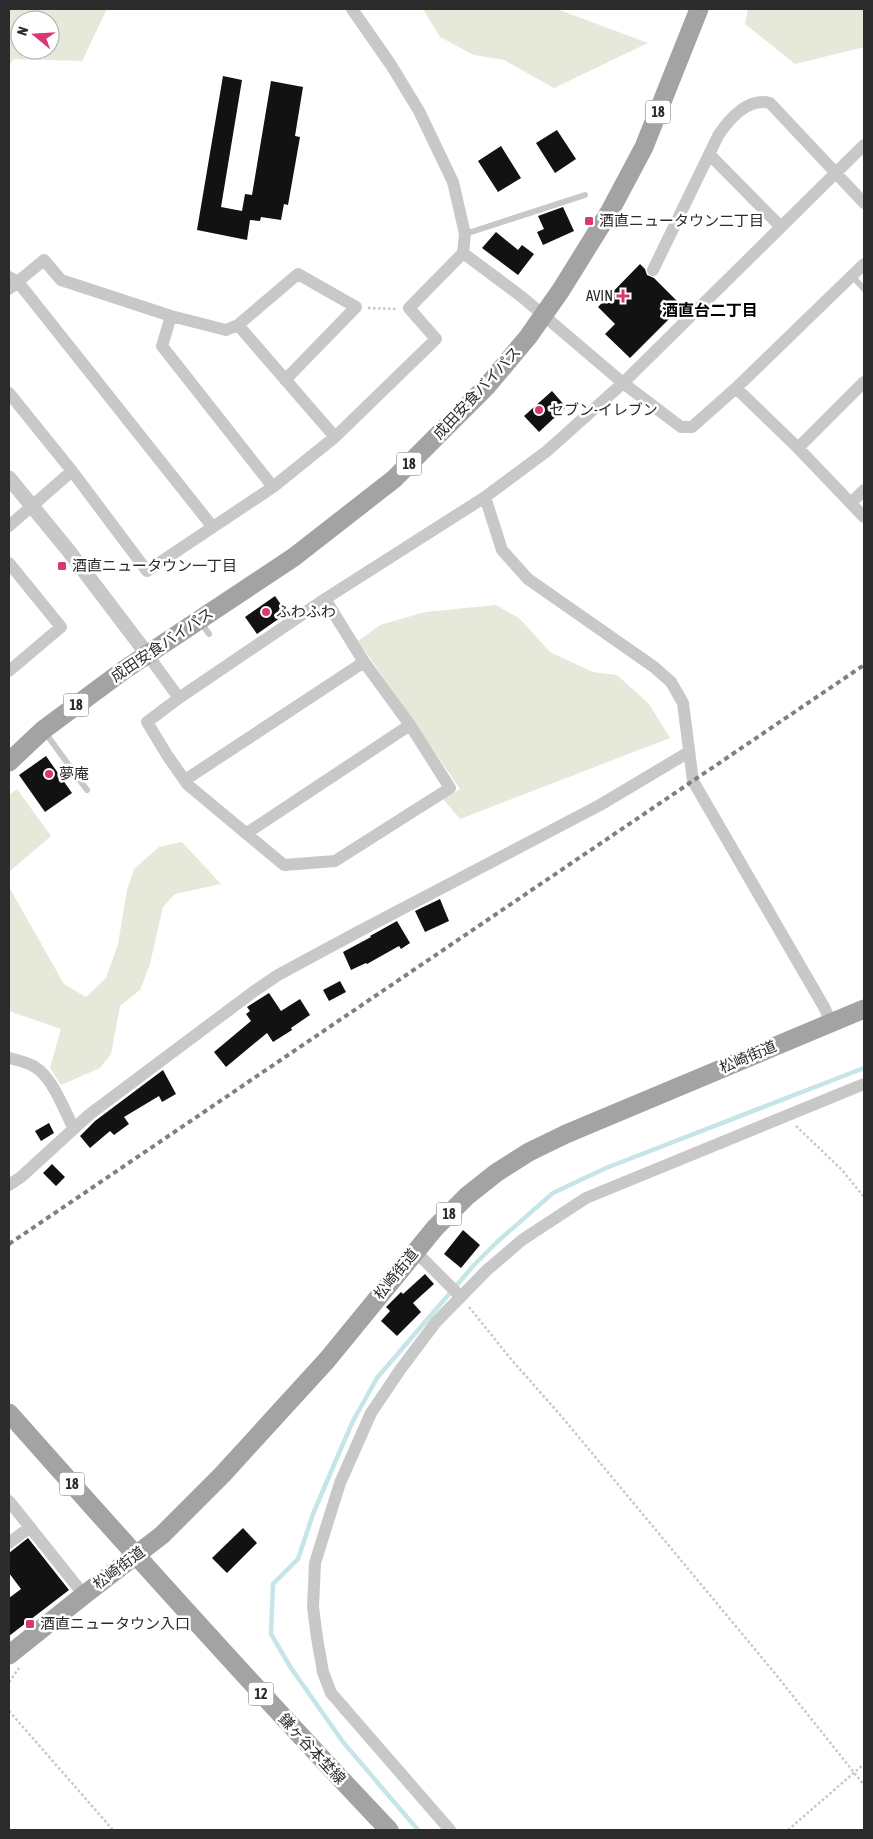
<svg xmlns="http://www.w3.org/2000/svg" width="873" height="1839" font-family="'Asap Condensed','Noto Sans JP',sans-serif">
<rect width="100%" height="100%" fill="#fff"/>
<path fill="#e6e9d9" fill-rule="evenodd" d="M 9,9 L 107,9 L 82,61 L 14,59 L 9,65 ZM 20,20 L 50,20 L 50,50 L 20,50 Z
M 423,9 L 557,9 L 648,43 L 554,88 L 504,60 L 474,55 L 440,37 Z
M 748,9 L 864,9 L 864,47 L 795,64 L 745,24 Z
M 496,605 L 519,618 L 550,652 L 593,672 L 617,675 L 649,704 L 670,738 L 460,819 L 443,799 L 460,789 L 358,641 L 380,625 L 425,612 Z
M 17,789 L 51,836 L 9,872 L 9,795 Z
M 182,842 L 221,884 L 175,894 L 163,907 L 150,964 L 140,990 L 120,1006 L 111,1054 L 100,1068 L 61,1085 L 50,1068 L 61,1029 L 9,1011 L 9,887 L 64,984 L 86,997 L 106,978 L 118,944 L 127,890 L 134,869 L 159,847 Z"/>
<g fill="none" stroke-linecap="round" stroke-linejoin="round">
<path stroke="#c6e5e8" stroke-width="4.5" d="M 418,1830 L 343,1742 L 291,1668 L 271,1634 L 273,1584 L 298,1559 L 313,1514 L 336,1460 L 353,1421 L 377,1378 L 474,1265 L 497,1242 L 553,1193 L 606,1168 L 864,1068"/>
</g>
<path fill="#121212" d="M 223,76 L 242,80 L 221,207 L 242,211 L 245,194 L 252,195 L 271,81 L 303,87 L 295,136 L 300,137 L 288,205 L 284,204 L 281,220 L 261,217 L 260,221 L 250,220 L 247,240 L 197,230 Z
M 557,130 L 576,159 L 555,173 L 536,143 Z
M 501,146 L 521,178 L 498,192 L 478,161 Z
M 563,207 L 574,231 L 543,245 L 537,232 L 544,229 L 538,216 Z
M 496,232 L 518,250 L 522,245 L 534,254 L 518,275 L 482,248 Z
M 640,264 L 645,269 L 647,275 L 654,278 L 682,306 L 630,358 L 605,334 L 615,324 L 598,307 Z
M 552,391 L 566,407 L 539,432 L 524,416 Z
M 275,596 L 287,613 L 257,634 L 245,617 Z
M 46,756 L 72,793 L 45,812 L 19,775 Z
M 440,899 L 449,921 L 425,932 L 415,911 Z
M 397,921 L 410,943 L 401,949 L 399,946 L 367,964 L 366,963 L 351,970 L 343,952 L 371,937 L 370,936 Z
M 340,981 L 346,992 L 329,1001 L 323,990 Z
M 269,993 L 281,1011 L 300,999 L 310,1015 L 291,1028 L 292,1030 L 273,1042 L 267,1033 L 226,1067 L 214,1052 L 251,1021 L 246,1014 L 250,1011 L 247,1007 Z
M 163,1070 L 176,1094 L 162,1102 L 159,1096 L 124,1117 L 129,1124 L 114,1135 L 110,1131 L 90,1148 L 80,1136 L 95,1121 Z
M 49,1123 L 54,1133 L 41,1141 L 35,1131 Z
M 52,1164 L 65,1177 L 56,1186 L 43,1173 Z
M 463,1230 L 480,1245 L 461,1268 L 444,1254 Z
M 425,1274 L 434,1284 L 413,1303 L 421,1312 L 397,1336 L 381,1321 L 390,1311 L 386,1307 L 401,1292 L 403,1294 Z
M 243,1528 L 257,1543 L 227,1573 L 212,1558 Z
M 28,1538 L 69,1590 L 9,1636 L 9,1598 L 21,1589 L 9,1573 L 9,1553 Z"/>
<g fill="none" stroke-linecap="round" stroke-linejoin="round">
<path stroke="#c8c8c8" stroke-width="2.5" stroke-dasharray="2.5 2.5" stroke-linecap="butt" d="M 368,308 L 398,309
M 796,1126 L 842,1170 L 864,1197
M 469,1307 L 510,1358 L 562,1417 L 773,1671 L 864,1785
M 9,1682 L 19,1668
M 9,1711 L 113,1830
M 788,1830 L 864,1764"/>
<path stroke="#c8c8c8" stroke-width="6" d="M 465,234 L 585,195
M 852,276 L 864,289
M 200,621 L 209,634
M 44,731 L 87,790"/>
<path stroke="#c8c8c8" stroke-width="12" d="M 709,154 L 780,226
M 463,253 L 522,297 L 623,383 L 681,427 L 692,427 L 736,388 L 864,264
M 653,270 L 718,136 C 729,119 748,97 770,103 L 864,203
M 9,277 L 18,282 L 212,526
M 9,289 L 44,260 L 61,280 L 171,316 L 226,330 L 238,325 L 298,274 L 356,307 L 285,380
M 171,316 L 162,346 L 273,487
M 238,325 L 335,437
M 736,388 L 798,448 L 864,517
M 9,393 L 72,471 L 147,571 L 273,487 L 335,437 L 436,339 L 409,308 L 463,253 L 465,234 L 453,182 L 419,111 L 391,65 L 352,9
M 798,448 L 864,382
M 485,497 L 502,550 L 528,579 L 654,667 L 671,682 L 683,703 L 693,781 L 824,1007 L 831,1022
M 851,503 L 864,490
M 9,526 L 72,471
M 9,563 L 61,627 L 9,671
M 325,599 L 364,662 L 410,725 L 450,788 L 335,861 L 284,865 L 188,785 L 167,755 L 147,722 L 179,698 Z
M 325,599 L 485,497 L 547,451 L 623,383 L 864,145
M 147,654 L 179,698
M 185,780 L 364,662
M 247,833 L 410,725
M 9,1058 C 17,1060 27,1062 35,1067 C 53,1078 64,1110 74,1129
M 9,1185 L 21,1177 L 90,1114 L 253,992 L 278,975 L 354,934 L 600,805 L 689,752
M 415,1251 L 460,1296
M 9,1501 L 84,1595
M 9,1543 L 30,1527
M 450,1830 L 331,1693 L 323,1672 L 317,1638 L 313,1607 L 315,1563 L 340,1483 L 371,1413 L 400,1370 L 436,1322 L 487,1270 L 522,1240 L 586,1198 L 864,1084"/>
<path stroke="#c8c8c8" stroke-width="15" d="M 9,478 L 68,550 L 147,654"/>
<path stroke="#a3a3a3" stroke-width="19" d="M 9,762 L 43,730 L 124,670 L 294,557 L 394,479 L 487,386 L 528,337 L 561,290 L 610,211 L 644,147 L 699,9
M 9,1413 C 134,1554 260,1694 389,1830
M 9,1655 L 84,1595 L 162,1535 L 222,1475 L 327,1360 L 435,1228 L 467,1196 L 496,1173 L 529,1152 L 566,1134 L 864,1009"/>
<path stroke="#808080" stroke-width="4" stroke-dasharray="5 4" stroke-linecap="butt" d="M 9,1244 L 864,665"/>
</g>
<g fill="#d93775" stroke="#fff" stroke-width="2">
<rect x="584" y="216" width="10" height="10" rx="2.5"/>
<path d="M620.5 288.5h5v5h5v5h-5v5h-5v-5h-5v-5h5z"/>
<circle cx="539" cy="410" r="5"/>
<rect x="57" y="561" width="10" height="10" rx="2.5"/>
<circle cx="266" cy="612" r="5"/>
<circle cx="49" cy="774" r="5"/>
<rect x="25" y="1619" width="10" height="10" rx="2.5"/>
</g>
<g text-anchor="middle" stroke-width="5" stroke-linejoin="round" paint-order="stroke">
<g fill="#fff" stroke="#6b6b6b" stroke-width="1">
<rect x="645.5" y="100.5" width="25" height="23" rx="4"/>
<rect x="396.5" y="452.5" width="25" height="23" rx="4"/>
<rect x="63.5" y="693.5" width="25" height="23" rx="4"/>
<rect x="436.5" y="1202.5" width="25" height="23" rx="4"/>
<rect x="59.5" y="1472.5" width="25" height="23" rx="4"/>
<rect x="248.5" y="1682.5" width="25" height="23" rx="4"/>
</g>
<g font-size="14" font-weight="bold" fill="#2b2b2b">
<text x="658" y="117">18</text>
<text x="409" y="469">18</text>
<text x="76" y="710">18</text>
<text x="449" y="1219">18</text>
<text x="72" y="1489">18</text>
<text x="261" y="1699">12</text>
</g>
<g font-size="15" fill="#2b2b2b" stroke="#fff" text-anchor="start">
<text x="599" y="226">酒直ニュータウン二丁目</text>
<text x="613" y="301" text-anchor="end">AVIN</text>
<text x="549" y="415">セブン-イレブン</text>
<text x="72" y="571">酒直ニュータウン一丁目</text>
<text x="276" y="617">ふわふわ</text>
<text x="59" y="779">夢庵</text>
<text x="40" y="1629">酒直ニュータウン入口</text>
</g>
<g font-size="15" fill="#2b2b2b" stroke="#fff">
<text transform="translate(477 393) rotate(-47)" y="5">成田安食バイパス</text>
<text transform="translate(162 645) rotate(-34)" y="5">成田安食バイパス</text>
<text transform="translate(748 1057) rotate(-23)" y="5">松崎街道</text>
<text transform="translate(396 1274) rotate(-51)" y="5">松崎街道</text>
<text transform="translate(119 1568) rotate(-37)" y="5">松崎街道</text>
<text transform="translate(312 1749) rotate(47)" y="5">鎌ヶ谷本埜線</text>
</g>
<g font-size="16" font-weight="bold" fill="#000" stroke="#fff">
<text x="710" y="316">酒直台二丁目</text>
</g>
</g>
<rect width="873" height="1839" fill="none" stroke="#2b2b2b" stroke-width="20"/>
<g transform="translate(35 35) rotate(288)"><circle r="24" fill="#ffffff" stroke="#aaaaaa"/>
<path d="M0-4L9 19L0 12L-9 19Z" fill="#d93775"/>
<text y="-8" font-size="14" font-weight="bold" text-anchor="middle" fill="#2b2b2b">N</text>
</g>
</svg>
